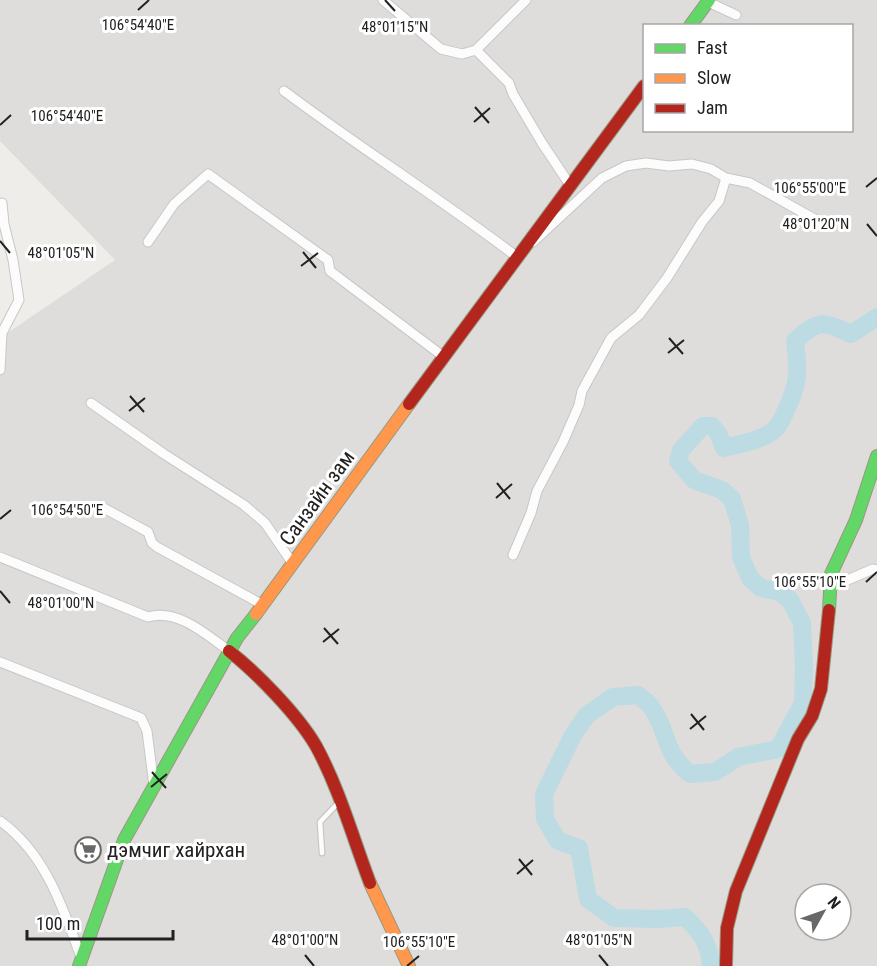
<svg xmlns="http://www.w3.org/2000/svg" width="877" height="966" font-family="'Roboto Condensed',sans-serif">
<rect width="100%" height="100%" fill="#efedea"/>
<path fill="#dedddb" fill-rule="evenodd" d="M 0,0 L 877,0 L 877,966 L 0,966 L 0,338 L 115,260 L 0,141 ZM 644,26 L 852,26 L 852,130 L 644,130 ZM 805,894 L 841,894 L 841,930 L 805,930 Z"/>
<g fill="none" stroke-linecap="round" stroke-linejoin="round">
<path stroke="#bddbe2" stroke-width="18" d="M 711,966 C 710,944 700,931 685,917 L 658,919 L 614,918 L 588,899 L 579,848 L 558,841 L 545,819 L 544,794 L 573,735 L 587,715 L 613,697 L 638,695 C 643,699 649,703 652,708 C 669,733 663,752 690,774 L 715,772 L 738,757 L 778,749 L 803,703 L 804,666 L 802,623 L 790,600 L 780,592 L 761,588 L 750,578 L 741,557 L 740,525 L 732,499 L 722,490 L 694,480 L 678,461 L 681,450 L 703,426 L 712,426 L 718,433 L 724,448 C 739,444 761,441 774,430 C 779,426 784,416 786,410 C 799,384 799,369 795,341 C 819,319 823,321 851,334 L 877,317"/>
<g stroke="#c8c7c6" stroke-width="7">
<path id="lane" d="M 322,853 L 320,822 L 338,803"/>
</g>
<g stroke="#c8c7c6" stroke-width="11">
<path id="street" d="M 383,0 L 441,49 L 462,54 L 476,50 L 526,0
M 708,2 L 736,15
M 476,50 L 509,83 L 513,94 L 542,143 L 570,185
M 284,91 C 360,148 441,199 517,257
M 148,242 L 174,204 L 208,174 L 328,260 L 330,271 L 444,357
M 533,242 L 602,178 L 626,166 L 646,163 L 669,166 L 692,164 L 711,169 L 726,178 L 750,183 L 820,222
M 0,370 L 2,333 L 19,300 L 13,260 L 4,224 L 2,203
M 91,403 L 164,454 L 244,505 L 265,523 L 293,564
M 100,506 L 148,532 L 152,543 L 157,547 L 263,605
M 513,555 L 531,513 L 537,491 L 563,442 L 579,405 L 582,391 L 611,338 L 639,315 L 667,278 L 702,222 L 719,201 L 726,178
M 0,557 L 148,617 C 177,608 207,635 229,651
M 829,588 L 873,569 L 877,570
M 0,662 L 141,718 L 147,731 L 154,786
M 0,821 C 46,854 63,908 82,960"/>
</g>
<g stroke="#989981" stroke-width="14">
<path id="fast" d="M 690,26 L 709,0
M 829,610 L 831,574 L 856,520 L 877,456
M 79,966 L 124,840 L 237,638 L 256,614"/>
</g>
<g stroke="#989981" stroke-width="14">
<path id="slow" d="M 256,614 L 409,404
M 370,883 L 409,966"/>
</g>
<g stroke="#989981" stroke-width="14">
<path id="jam" d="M 409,404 L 644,86
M 229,651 C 257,673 298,715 316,746 C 339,788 353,838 370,883
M 726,966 L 727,928 L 736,891 L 798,739 L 812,716 L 821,689 L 829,610"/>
</g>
<use href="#lane" stroke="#fdfcfc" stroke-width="4.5"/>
<use href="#street" stroke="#fdfcfc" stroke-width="9"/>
<use href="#fast" stroke="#63d668" stroke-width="12"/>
<use href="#slow" stroke="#ff974d" stroke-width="12"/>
<use href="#jam" stroke="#b3261e" stroke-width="12"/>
</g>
<path fill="none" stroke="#212121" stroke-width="2" d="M 385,0 L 395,11M 138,10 L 149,0M 475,107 L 489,123M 474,122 L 490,108M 0,125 L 11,115M 866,187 L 877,178M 867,224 L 877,236M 0,241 L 10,253M 303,252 L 316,268M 301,266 L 318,253M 669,338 L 683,354M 668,353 L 684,340M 130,396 L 144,412M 129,411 L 145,398M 497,483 L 510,499M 496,498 L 512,484M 0,519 L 11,510M 866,582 L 877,572M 0,591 L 10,603M 324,628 L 338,644M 323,642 L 339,629M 691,714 L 704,730M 690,729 L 706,716M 152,772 L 166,788M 151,787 L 167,774M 519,859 L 532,875M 517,874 L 533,860M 305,955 L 314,966M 599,955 L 608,966M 407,966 L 419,956"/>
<defs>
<g id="supermarket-ring" transform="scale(1.35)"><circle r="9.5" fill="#fff" stroke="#696867" stroke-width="1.5"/><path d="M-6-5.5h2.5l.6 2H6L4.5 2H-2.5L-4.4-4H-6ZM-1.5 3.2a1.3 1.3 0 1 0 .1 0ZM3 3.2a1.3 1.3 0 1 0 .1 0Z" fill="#696867"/></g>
</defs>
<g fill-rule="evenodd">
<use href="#supermarket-ring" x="88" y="850"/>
</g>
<g text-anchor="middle" stroke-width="6" stroke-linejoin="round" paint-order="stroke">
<g font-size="21" fill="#212121" stroke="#fff">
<text transform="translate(317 498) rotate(-54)" y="7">Санзайн зам</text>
</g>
<g font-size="21" fill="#212121" stroke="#fff" text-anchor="start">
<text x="107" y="857">дэмчиг хайрхан</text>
</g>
</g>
<g font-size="15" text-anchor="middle" fill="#212121" stroke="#fff" stroke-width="6" stroke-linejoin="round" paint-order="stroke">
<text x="138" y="30">106°54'40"E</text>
<text x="395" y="32">48°01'15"N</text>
<text x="67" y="121">106°54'40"E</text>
<text x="810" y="193">106°55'00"E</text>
<text x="816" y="229">48°01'20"N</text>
<text x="61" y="258">48°01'05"N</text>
<text x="67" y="515">106°54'50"E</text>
<text x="810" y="587">106°55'10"E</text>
<text x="61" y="608">48°01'00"N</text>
<text x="305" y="945">48°01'00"N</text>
<text x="599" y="945">48°01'05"N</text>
<text x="419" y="947">106°55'10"E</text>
</g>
<rect x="643" y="24" width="210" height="108" fill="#ffffff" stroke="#a6a6a6" stroke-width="1.5"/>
<rect x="655" y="44" width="30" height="9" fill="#63d668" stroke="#a6a6a6" stroke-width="1.5"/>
<text x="697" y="54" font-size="18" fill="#212121">Fast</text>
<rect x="655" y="74" width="30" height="9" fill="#ff974d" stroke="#a6a6a6" stroke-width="1.5"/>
<text x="697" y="84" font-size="18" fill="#212121">Slow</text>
<rect x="655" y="104" width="30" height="9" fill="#b3261e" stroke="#a6a6a6" stroke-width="1.5"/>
<text x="697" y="114" font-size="18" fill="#212121">Jam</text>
<g transform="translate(823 912) rotate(50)"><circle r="28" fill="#ffffff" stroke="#a6a6a6" stroke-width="1.5"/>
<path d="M0-4.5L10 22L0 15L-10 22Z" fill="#696867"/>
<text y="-9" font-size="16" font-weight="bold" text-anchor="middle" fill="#212121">N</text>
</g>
<path d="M27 930v9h146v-9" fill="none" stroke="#212121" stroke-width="3"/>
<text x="36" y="930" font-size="18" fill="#212121" stroke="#ffffff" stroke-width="4.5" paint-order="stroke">100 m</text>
</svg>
